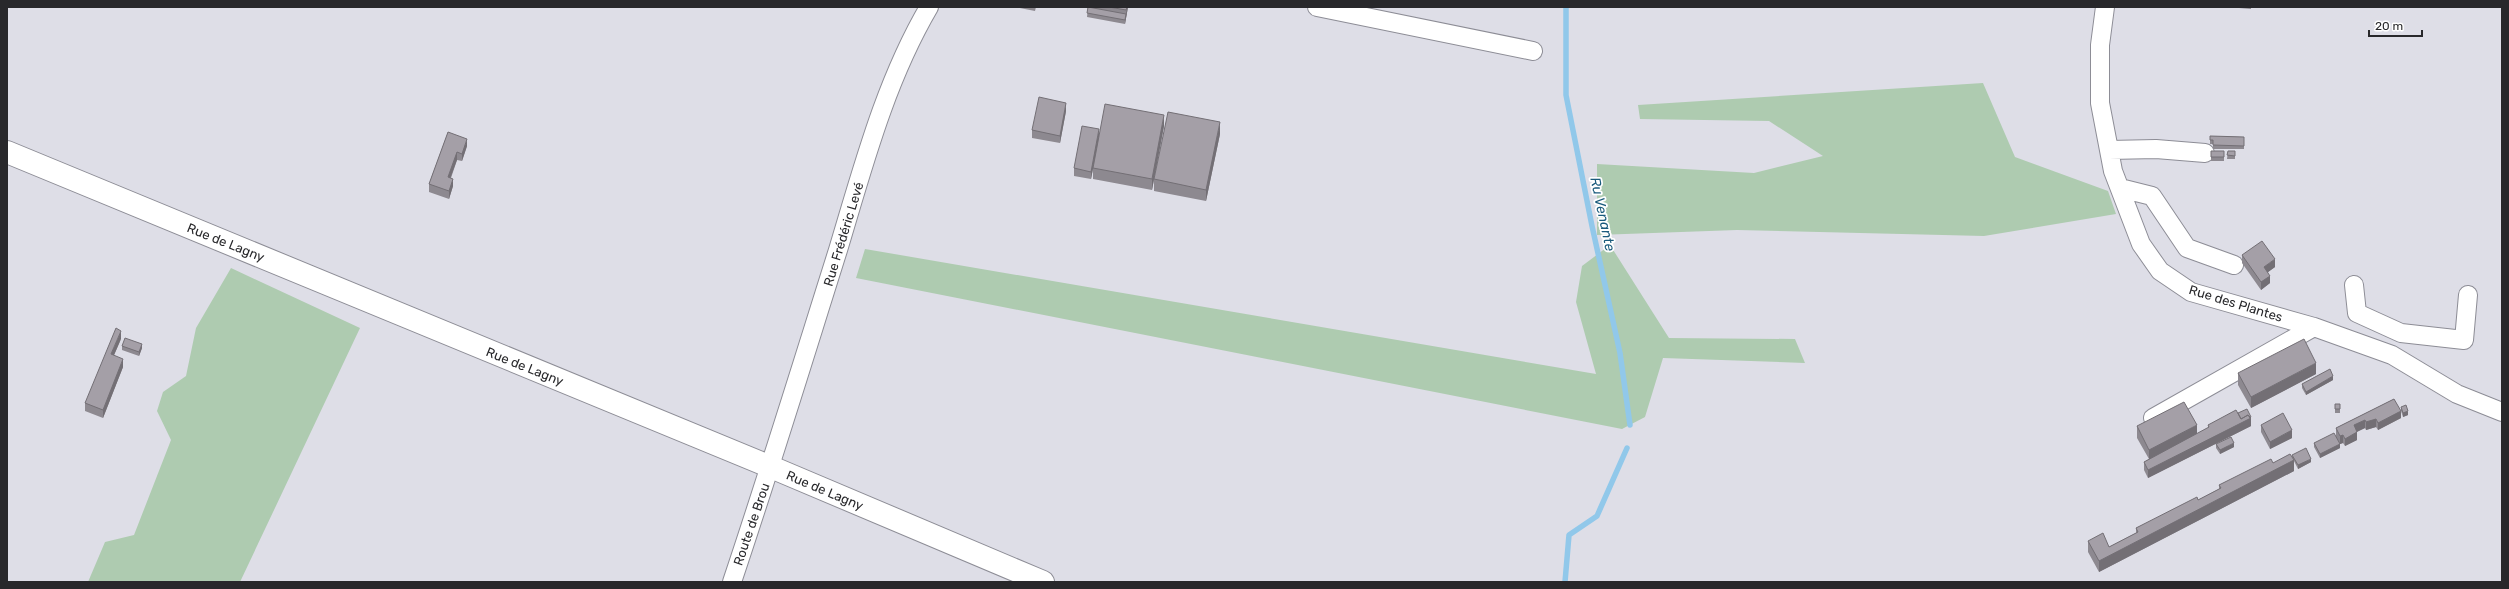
<svg xmlns="http://www.w3.org/2000/svg" width="2509" height="589" font-family="Rubik,sans-serif">
<rect width="100%" height="100%" fill="#dedee7"/>
<path fill="#aecbb0" d="M 1983,83 L 2015,157 L 2108,191 L 2116,214 L 1984,236 L 1737,230 L 1597,235 L 1597,164 L 1754,173 L 1823,156 L 1769,121 L 1640,119 L 1638,105 Z
M 1610,245 L 1669,338 L 1795,339 L 1805,363 L 1663,358 L 1645,417 L 1622,429 L 856,278 L 865,249 L 1596,374 L 1576,302 L 1582,266 Z
M 231,268 L 360,328 L 240,582 L 88,582 L 105,542 L 134,535 L 171,440 L 157,411 L 163,392 L 186,376 L 196,328 Z"/>
<g fill="none" stroke-linecap="round" stroke-linejoin="round">
<path stroke="#91c8ea" stroke-width="5.5" d="M 1566,7 L 1566,95 L 1592,226 L 1620,353 L 1630,425
M 1565,582 L 1569,535 L 1597,516 L 1627,448"/>
<g stroke="#8d8d96" stroke-width="20">
<path id="minor" d="M 1317,7 L 1533,51
M 2105,7 L 2100,45 L 2100,103 L 2113,171 L 2141,244 L 2160,271 L 2191,292 L 2314,327 L 2392,355 L 2457,394 L 2502,412
M 2109,150 L 2156,149 L 2205,153
M 2120,188 L 2152,196 L 2187,248 L 2234,265
M 2354,285 L 2357,313 L 2401,333 L 2464,340 L 2468,295
M 2153,418 L 2314,327
M 732,582 C 769,472 803,361 838,250 C 863,167 885,82 929,7"/>
</g>
<g stroke="#8d8d96" stroke-width="24">
<path id="major" d="M 7,152 L 771,467 L 1043,582"/>
</g>
<use href="#minor" stroke="#fff" stroke-width="18"/>
<use href="#major" stroke="#fff" stroke-width="22"/>
</g>
<path fill="#8d8990" d="M 1015,7 L 1036,7 L 1035,11 Z
M 1088,7 L 1128,7 L 1125,24 L 1087,17 Z
M 2239,7 L 2251,7 L 2251,9 L 2239,8 Z
M 1066,111 L 1060,143 L 1032,138 L 1032,130 Z
M 1164,126 L 1152,190 L 1093,179 L 1093,169 L 1091,179 L 1074,176 L 1074,168 L 1099,136 Z
M 448,132 L 467,146 L 462,161 L 457,160 L 451,178 L 453,186 L 449,199 L 429,192 L 429,184 Z
M 1220,134 L 1206,201 L 1154,191 L 1154,179 Z
M 2210,136 L 2244,137 L 2244,149 L 2213,149 L 2213,144 L 2210,144 Z
M 2211,151 L 2224,151 L 2224,161 L 2211,161 Z
M 2228,151 L 2235,151 L 2235,159 L 2227,159 Z
M 2242,255 L 2275,267 L 2268,272 L 2270,283 L 2261,290 L 2242,263 Z
M 121,339 L 114,355 L 123,367 L 103,418 L 85,411 L 85,403 Z
M 122,346 L 142,348 L 139,356 L 122,350 Z
M 2238,373 L 2316,374 L 2251,408 L 2238,385 Z
M 2333,380 L 2306,395 L 2302,388 L 2302,384 Z
M 2394,399 L 2401,418 L 2378,430 L 2376,427 L 2366,430 L 2365,428 L 2357,432 L 2357,440 L 2345,446 L 2343,443 L 2340,444 L 2340,448 L 2320,458 L 2314,447 L 2314,443 L 2336,436 L 2336,428 Z
M 2335,404 L 2340,408 L 2340,413 L 2335,413 Z
M 2401,407 L 2408,415 L 2403,417 L 2401,411 Z
M 2238,413 L 2251,421 L 2251,426 L 2148,478 L 2144,470 L 2144,462 L 2149,459 L 2137,438 L 2137,426 L 2197,434 L 2208,428 L 2208,425 Z
M 2261,425 L 2292,438 L 2270,449 L 2261,432 Z
M 2216,444 L 2234,447 L 2220,454 L 2216,448 Z
M 2292,455 L 2311,462 L 2298,469 L 2294,461 L 2294,471 L 2099,572 L 2088,552 L 2088,541 L 2109,547 L 2136,533 L 2136,528 L 2198,500 L 2219,489 L 2219,485 L 2273,463 L 2292,458 Z"/>
<path fill="#736f75" d="M 1127,7 L 1128,7 L 1125,24 L 1125,20 Z
M 1066,103 L 1066,111 L 1060,143 L 1060,136 Z
M 1164,115 L 1164,126 L 1152,190 L 1152,179 Z
M 1220,122 L 1220,134 L 1206,201 L 1206,190 Z
M 1099,129 L 1099,137 L 1091,179 L 1091,172 Z
M 467,139 L 467,146 L 462,161 L 462,154 Z
M 457,152 L 457,160 L 448,184 L 448,177 Z
M 453,179 L 453,186 L 449,199 L 449,191 Z
M 2275,259 L 2275,267 L 2264,275 L 2264,267 Z
M 2270,276 L 2270,283 L 2261,290 L 2261,282 Z
M 121,331 L 121,339 L 111,362 L 111,354 Z
M 142,344 L 142,348 L 139,356 L 139,352 Z
M 123,359 L 123,367 L 103,418 L 103,410 Z
M 2316,363 L 2316,374 L 2251,408 L 2251,397 Z
M 2333,376 L 2333,380 L 2306,395 L 2306,392 Z
M 2401,411 L 2401,418 L 2378,430 L 2378,423 Z
M 2408,411 L 2408,415 L 2403,417 L 2403,413 Z
M 2251,417 L 2251,426 L 2148,478 L 2148,470 Z
M 2376,419 L 2376,427 L 2366,430 L 2366,422 Z
M 2365,420 L 2365,428 L 2354,433 L 2354,425 Z
M 2197,425 L 2197,436 L 2149,461 L 2149,450 Z
M 2292,430 L 2292,438 L 2270,449 L 2270,442 Z
M 2357,432 L 2357,440 L 2345,446 L 2345,439 Z
M 2343,435 L 2343,443 L 2340,444 L 2340,436 Z
M 2234,443 L 2234,447 L 2220,454 L 2220,450 Z
M 2340,444 L 2340,448 L 2320,458 L 2320,454 Z
M 2311,459 L 2311,462 L 2298,469 L 2298,465 Z
M 2294,460 L 2294,471 L 2099,572 L 2099,561 Z"/>
<path fill="#a49fa7" stroke="#736f75" d="M 1088,7 L 1126,14 L 1125,20 L 1087,13 Z
M 1109,7 L 1127,7 L 1126,10 Z
M 1039,97 L 1066,103 L 1060,136 L 1032,130 Z
M 1105,104 L 1164,115 L 1152,179 L 1093,168 Z
M 1168,112 L 1220,122 L 1206,190 L 1154,179 Z
M 1082,126 L 1099,129 L 1091,172 L 1074,168 Z
M 448,132 L 467,139 L 462,154 L 457,152 L 448,177 L 453,179 L 449,191 L 429,184 Z
M 2210,136 L 2244,137 L 2244,146 L 2213,145 L 2213,140 L 2210,140 Z
M 2211,151 L 2224,151 L 2224,157 L 2211,157 Z
M 2228,151 L 2235,151 L 2235,156 L 2227,155 Z
M 2262,241 L 2275,259 L 2264,267 L 2270,276 L 2261,282 L 2242,255 Z
M 116,328 L 121,331 L 111,354 L 123,359 L 103,410 L 85,403 Z
M 125,338 L 142,344 L 139,352 L 122,346 Z
M 2304,339 L 2316,363 L 2251,397 L 2238,373 Z
M 2330,369 L 2333,376 L 2306,392 L 2302,384 Z
M 2394,399 L 2401,411 L 2378,423 L 2376,419 L 2366,422 L 2365,420 L 2354,425 L 2357,432 L 2345,439 L 2343,435 L 2340,436 L 2336,428 Z
M 2184,402 L 2197,425 L 2149,450 L 2137,426 Z
M 2335,404 L 2340,404 L 2340,409 L 2335,409 Z
M 2406,405 L 2408,411 L 2403,413 L 2401,407 Z
M 2247,409 L 2251,417 L 2250,418 L 2248,415 L 2241,419 L 2238,413 Z
M 2236,410 L 2241,419 L 2248,415 L 2251,418 L 2148,470 L 2144,462 L 2209,427 L 2208,425 Z
M 2283,413 L 2292,430 L 2270,442 L 2261,425 Z
M 2334,433 L 2340,444 L 2320,454 L 2314,443 Z
M 2231,437 L 2234,443 L 2220,450 L 2216,444 Z
M 2306,448 L 2311,459 L 2298,465 L 2292,455 Z
M 2290,454 L 2294,460 L 2099,561 L 2088,541 L 2103,533 L 2109,547 L 2138,532 L 2136,528 L 2197,497 L 2198,500 L 2221,488 L 2219,485 L 2271,459 L 2273,463 Z"/>
<g text-anchor="middle" stroke-width="3.5" stroke-linejoin="round" paint-order="stroke">
<g font-size="13" fill="#28282b" stroke="#fff">
<text transform="translate(843 234) rotate(-73)" y="5">Rue Frédéric Levé</text>
<text transform="translate(226 242) rotate(22)" y="5">Rue de Lagny</text>
<text transform="translate(2236 303) rotate(17)" y="5">Rue des Plantes</text>
<text transform="translate(525 366) rotate(22)" y="5">Rue de Lagny</text>
<text transform="translate(825 490) rotate(23)" y="5">Rue de Lagny</text>
<text transform="translate(751 524) rotate(-71)" y="5">Route de Brou</text>
</g>
<g font-size="14" font-style="italic" fill="#1a5a7c" stroke="#fff">
<text transform="translate(1603 214) rotate(78)" y="5">Ru Venante</text>
</g>
</g>
<rect width="2509" height="589" fill="none" stroke="#28282b" stroke-width="16"/>
<path d="M2369 30v6h53v-6" fill="none" stroke="#28282b" stroke-width="2"/>
<text x="2375" y="30" font-size="12" fill="#28282b" stroke="#ffffff" stroke-width="3" paint-order="stroke">20 m</text>
</svg>
